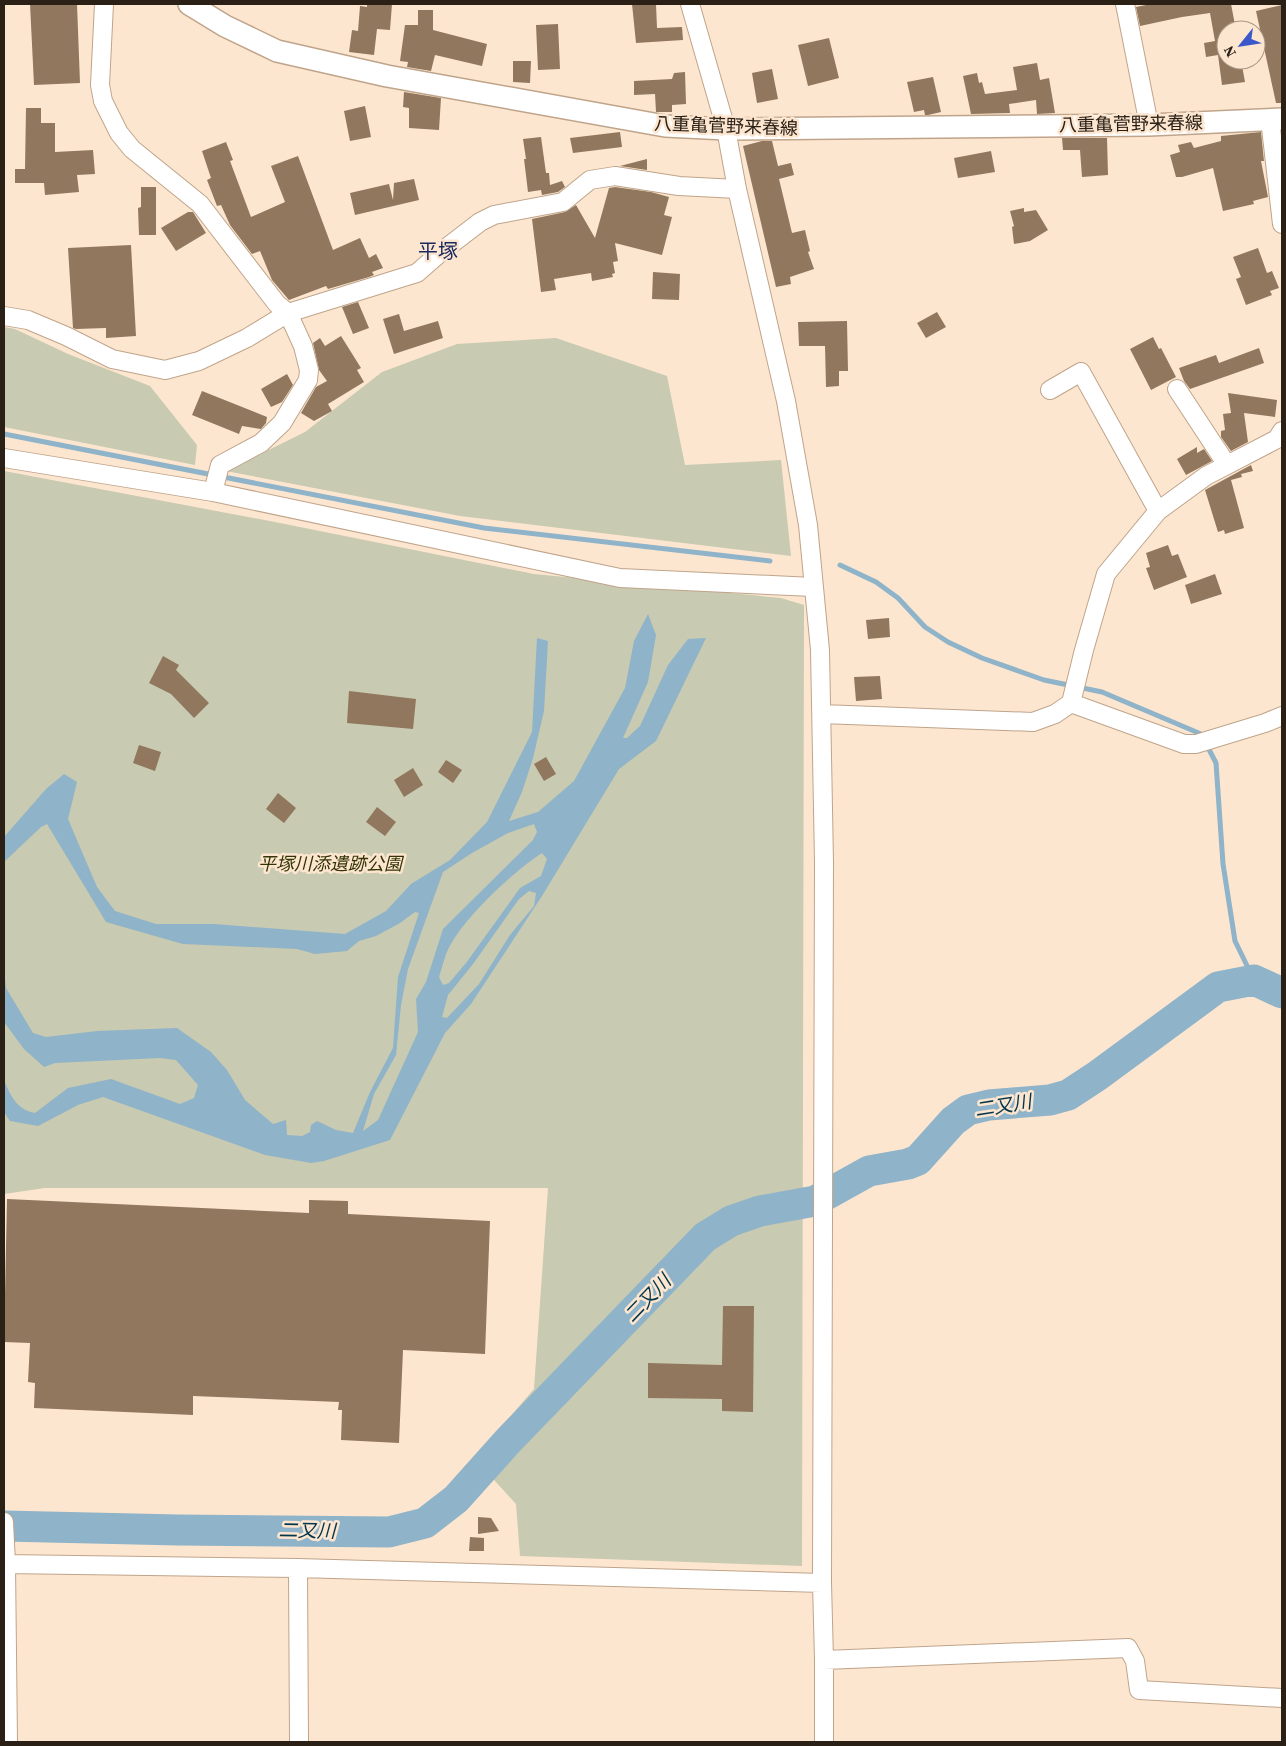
<svg xmlns="http://www.w3.org/2000/svg" width="1286" height="1746" font-family="'Source Serif 4','Noto Sans JP',serif">
<rect width="100%" height="100%" fill="#fde6d0"/>
<path fill="#c8cab1" d="M 4,327 L 15,329 L 68,354 L 150,386 L 197,445 L 195,465 L 4,427 Z
M 556,338 L 667,376 L 685,465 L 781,460 L 791,556 L 460,516 L 226,471 L 305,432 L 382,372 L 457,344 Z
M 4,471 L 275,522 L 534,574 L 781,598 L 804,605 L 802,1566 L 520,1556 L 516,1504 L 474,1458 L 534,1389 L 548,1188 L 45,1188 L 4,1194 Z"/>
<path fill="#8fb3c8" fill-rule="evenodd" d="M 648,614 L 656,635 L 648,682 L 623,738 L 627,738 L 640,726 L 668,665 L 688,639 L 706,638 L 656,741 L 619,769 L 542,896 L 471,1004 L 445,1033 L 390,1140 L 324,1161 L 311,1163 L 265,1155 L 103,1097 L 78,1105 L 38,1126 L 10,1121 L 4,1112 L 4,1080 C 10,1095 17,1110 35,1113 L 68,1088 L 111,1079 L 180,1104 L 194,1098 L 198,1085 L 176,1060 L 160,1058 L 55,1063 L 44,1067 L 24,1049 L 4,1022 L 4,967 L 6,988 L 33,1033 L 46,1037 L 97,1031 L 177,1028 L 211,1052 L 227,1070 L 245,1100 L 273,1124 L 286,1120 L 287,1135 L 302,1136 L 310,1132 L 311,1125 L 317,1121 L 336,1130 L 353,1133 L 370,1092 L 393,1048 L 398,977 L 419,913 L 415,912 L 400,923 L 376,936 L 359,941 L 347,951 L 315,954 L 297,949 L 183,944 L 106,922 L 47,824 L 41,827 L 4,862 L 4,837 L 46,789 L 64,774 L 77,782 L 68,819 L 97,887 L 115,911 L 156,924 L 214,924 L 345,934 L 386,911 L 411,884 L 450,860 L 487,822 L 532,732 L 537,638 L 548,641 L 544,711 L 533,758 L 522,792 L 509,821 L 538,812 L 574,781 L 625,688 L 634,641 ZM 534,824 L 537,832 L 533,840 L 443,929 L 426,982 L 416,999 L 418,1032 L 378,1120 L 363,1131 L 374,1094 L 396,1055 L 401,1005 L 408,969 L 443,872 L 472,853 L 508,833 ZM 542,853 L 547,859 L 541,876 L 520,888 L 466,963 L 449,983 L 443,985 L 439,977 C 443,966 445,953 451,944 C 467,915 514,871 542,853 ZM 529,891 L 536,893 L 534,906 L 510,935 L 479,984 L 447,1018 L 442,1017 L 448,995 L 473,964 L 519,899 Z"/>
<g fill="none" stroke-linecap="round" stroke-linejoin="round">
<path stroke="#8fb3c8" stroke-width="5" d="M 4,434 L 484,528 L 770,561
M 840,565 L 876,582 L 898,598 L 925,627 L 948,642 L 982,658 L 1044,680 L 1102,692 L 1201,734 L 1216,763 L 1223,864 L 1235,941 L 1254,980"/>
<path stroke="#8fb3c8" stroke-width="31" d="M 4,1526 L 178,1530 L 389,1532 L 425,1523 L 456,1499 L 507,1442 L 705,1237 L 731,1221 L 760,1211 L 815,1201 L 869,1171 L 908,1164 L 918,1160 L 953,1121 L 968,1110 L 989,1105 L 1050,1100 L 1068,1095 L 1097,1076 L 1218,987 L 1254,980 L 1282,993"/>
</g>
<path fill="#90775d" d="M 30,4 L 77,4 L 80,83 L 34,85 Z
M 367,4 L 392,4 L 390,30 L 377,29 L 374,55 L 349,52 L 352,30 L 358,31 L 360,6 L 367,7 Z
M 632,4 L 656,4 L 657,28 L 682,27 L 683,40 L 636,43 Z
M 1151,4 L 1231,4 L 1236,30 L 1226,30 L 1226,60 L 1220,60 L 1241,60 L 1245,82 L 1222,85 L 1218,55 L 1206,57 L 1204,43 L 1215,41 L 1210,13 L 1182,17 L 1140,26 L 1136,7 Z
M 1282,5 L 1282,103 L 1276,103 L 1256,11 Z
M 418,10 L 433,10 L 433,30 L 487,44 L 482,66 L 435,55 L 431,71 L 407,67 L 408,62 L 400,61 L 405,25 L 418,25 Z
M 558,24 L 560,69 L 538,70 L 536,25 Z
M 829,38 L 839,78 L 808,86 L 798,45 Z
M 513,61 L 531,61 L 530,83 L 513,82 Z
M 1037,63 L 1040,80 L 1049,78 L 1055,113 L 1037,114 L 1036,100 L 1009,104 L 1010,113 L 971,114 L 963,76 L 977,73 L 979,83 L 982,82 L 985,94 L 1017,90 L 1013,67 Z
M 772,69 L 778,99 L 757,103 L 752,73 Z
M 685,72 L 686,104 L 672,105 L 672,112 L 656,112 L 655,94 L 634,95 L 634,81 L 672,79 L 674,73 Z
M 933,77 L 941,112 L 928,115 L 925,115 L 924,110 L 914,112 L 907,82 Z
M 404,92 L 441,98 L 439,130 L 409,128 L 409,108 L 403,107 Z
M 365,106 L 371,137 L 350,141 L 344,111 Z
M 26,108 L 41,108 L 41,123 L 55,123 L 55,152 L 93,150 L 95,174 L 77,175 L 79,192 L 45,195 L 44,183 L 15,183 L 15,169 L 25,169 Z
M 620,132 L 622,147 L 573,153 L 570,138 Z
M 1261,132 L 1264,161 L 1261,161 L 1268,197 L 1253,201 L 1254,204 L 1223,211 L 1213,168 L 1182,177 L 1176,177 L 1170,155 L 1180,152 L 1178,145 L 1191,142 L 1194,148 L 1221,141 L 1221,136 Z
M 541,137 L 546,173 L 549,173 L 550,185 L 562,181 L 565,187 L 558,192 L 542,195 L 541,190 L 528,192 L 524,159 L 526,159 L 523,139 Z
M 1062,138 L 1107,138 L 1108,175 L 1082,177 L 1080,150 L 1063,150 Z
M 762,141 L 772,141 L 778,166 L 791,163 L 794,175 L 779,179 L 792,233 L 805,230 L 810,251 L 808,252 L 814,269 L 790,277 L 791,284 L 776,287 L 743,146 Z
M 226,142 L 233,160 L 230,161 L 251,217 L 285,202 L 271,166 L 298,156 L 333,250 L 360,238 L 369,258 L 376,254 L 383,268 L 372,272 L 374,275 L 369,277 L 328,289 L 326,286 L 289,300 L 272,280 L 260,251 L 252,254 L 230,225 L 221,205 L 217,206 L 207,180 L 211,178 L 202,151 Z
M 991,151 L 995,172 L 958,178 L 954,158 Z
M 647,159 L 647,170 L 620,166 Z
M 414,179 L 419,200 L 355,215 L 350,193 L 389,184 L 393,200 L 394,183 Z
M 141,187 L 156,187 L 156,235 L 139,235 L 138,208 L 141,207 Z
M 615,187 L 651,192 L 669,197 L 664,215 L 672,217 L 662,255 L 615,243 L 618,261 L 613,262 L 615,273 L 612,274 L 613,277 L 592,281 L 591,273 L 554,279 L 556,290 L 541,292 L 532,219 L 565,212 L 576,205 L 595,238 L 609,188 Z
M 1024,208 L 1024,212 L 1036,210 L 1048,230 L 1030,241 L 1014,244 L 1012,227 L 1014,226 L 1010,211 Z
M 188,212 L 193,212 L 206,233 L 176,251 L 161,228 Z
M 131,245 L 136,336 L 106,338 L 106,328 L 76,329 L 73,328 L 68,248 Z
M 1258,248 L 1267,273 L 1272,271 L 1279,288 L 1270,291 L 1272,295 L 1246,305 L 1236,279 L 1241,277 L 1233,257 Z
M 653,272 L 680,274 L 679,300 L 652,299 Z
M 358,302 L 369,328 L 353,334 L 342,307 Z
M 937,312 L 946,327 L 926,338 L 917,323 Z
M 399,314 L 404,331 L 438,321 L 443,338 L 394,354 L 383,319 Z
M 847,321 L 848,371 L 839,371 L 839,386 L 826,387 L 825,346 L 799,346 L 798,322 Z
M 341,336 L 361,368 L 357,370 L 364,382 L 328,404 L 332,411 L 314,421 L 301,413 L 316,387 L 327,381 L 319,370 L 313,343 L 320,338 L 325,346 Z
M 1153,337 L 1159,349 L 1161,348 L 1176,377 L 1151,390 L 1130,349 Z
M 1259,348 L 1264,363 L 1190,389 L 1184,381 L 1179,368 L 1216,355 L 1219,363 Z
M 287,374 L 293,385 L 282,402 L 271,407 L 261,389 Z
M 202,391 L 267,417 L 266,423 L 261,429 L 242,426 L 239,434 L 192,415 Z
M 1228,393 L 1277,400 L 1275,417 L 1244,413 L 1248,442 L 1231,451 L 1221,437 L 1221,431 L 1225,430 L 1223,414 L 1231,413 Z
M 1197,447 L 1197,453 L 1204,449 L 1212,461 L 1186,475 L 1177,459 Z
M 1251,465 L 1253,471 L 1241,474 L 1242,477 L 1231,480 L 1244,528 L 1225,534 L 1224,530 L 1218,532 L 1205,490 Z
M 1168,545 L 1172,556 L 1178,554 L 1187,577 L 1154,590 L 1146,568 L 1150,567 L 1146,553 Z
M 1215,574 L 1222,594 L 1191,604 L 1185,585 Z
M 889,618 L 890,637 L 868,639 L 866,620 Z
M 163,656 L 179,665 L 176,670 L 209,703 L 194,718 L 171,694 L 149,683 Z
M 880,676 L 882,699 L 856,701 L 854,677 Z
M 349,691 L 416,699 L 413,729 L 347,723 Z
M 139,745 L 161,752 L 155,771 L 133,763 Z
M 546,757 L 556,774 L 544,781 L 534,764 Z
M 446,760 L 462,770 L 453,783 L 438,772 Z
M 413,768 L 423,785 L 404,797 L 394,780 Z
M 278,793 L 296,808 L 284,823 L 266,809 Z
M 377,807 L 396,822 L 385,836 L 366,822 Z
M 7,1199 L 309,1213 L 309,1200 L 348,1201 L 348,1214 L 490,1221 L 485,1354 L 403,1350 L 399,1443 L 341,1440 L 342,1410 L 338,1410 L 339,1402 L 193,1396 L 193,1415 L 34,1408 L 35,1383 L 28,1382 L 30,1343 L 4,1342 Z
M 723,1306 L 754,1306 L 753,1412 L 722,1411 L 722,1399 L 648,1398 L 648,1363 L 722,1365 Z
M 478,1517 L 491,1518 L 499,1531 L 478,1534 Z
M 470,1537 L 484,1538 L 484,1551 L 469,1551 Z"/>
<g fill="none" stroke-linecap="round" stroke-linejoin="round">
<g stroke="#bfa48a" stroke-width="20">
<path id="minor" d="M 104,4 L 100,85 L 103,101 L 119,133 L 132,149 L 200,204 L 277,304 L 288,313 L 417,273 L 441,252 L 480,222 L 494,215 L 563,202 L 590,180 L 615,176 L 679,186 L 737,189
M 690,4 L 726,129 L 737,189 L 786,401 L 808,525 L 820,650 L 824,862 L 822,1583 L 824,1660 L 824,1742
M 1125,4 L 1149,125
M 1270,119 L 1282,224
M 4,316 L 28,320 L 66,336 L 112,359 L 165,370 L 199,361 L 247,338 L 288,313 L 303,346 L 309,370 L 308,380 L 282,423 L 261,443 L 220,465 L 213,492
M 1177,389 L 1227,465
M 1050,390 L 1081,372 L 1158,511
M 4,458 L 213,492 L 620,578 L 813,587
M 1071,703 L 1184,744 L 1196,744 L 1265,723 L 1282,716
M 822,714 L 1033,722 L 1055,714 L 1071,703 L 1084,650 L 1106,574 L 1158,511 L 1206,476 L 1277,439 L 1282,431
M 4,1522 L 6,1564 L 8,1742
M 4,1564 L 298,1568 L 822,1583
M 298,1568 L 299,1742
M 824,1660 L 1128,1648 L 1135,1661 L 1139,1690 L 1282,1698"/>
</g>
<g stroke="#bfa48a" stroke-width="24">
<path id="major" d="M 189,4 L 225,26 L 277,51 L 387,76 L 665,126 L 726,129 L 1149,125 L 1282,119"/>
</g>
<use href="#minor" stroke="#fff" stroke-width="18"/>
<use href="#major" stroke="#fff" stroke-width="21"/>
</g>
<g text-anchor="middle" stroke-width="5" stroke-linejoin="round" paint-order="stroke">
<g font-size="18" fill="#2a2016" stroke="#fde6d0">
<text transform="translate(1131 124) rotate(-1)" y="6">八重亀菅野来春線</text>
<text transform="translate(726 126) rotate(2)" y="6">八重亀菅野来春線</text>
</g>
<g font-size="18" font-style="italic" fill="#333406" stroke="#fde6d0">
<text x="330" y="870">平塚川添遺跡公園</text>
</g>
<g font-size="19" font-style="italic" fill="#02364c" stroke="#fde6d0">
<text transform="translate(1003 1105) rotate(-9)" y="7">二又川</text>
<text transform="translate(647 1298) rotate(-46)" y="7">二又川</text>
<text transform="translate(307 1530) rotate(1)" y="7">二又川</text>
</g>
<g font-size="20" fill="#19285f" stroke="#fde6d0">
<text x="438" y="258">平塚</text>
</g>
</g>
<rect width="1286" height="1746" fill="none" stroke="#2a2016" stroke-width="10"/>
<g transform="translate(1241 45) rotate(240)"><circle r="24" fill="#fde6d0" stroke="#a99786"/>
<path d="M0-4L9 19L0 12L-9 19Z" fill="#3a58ca"/>
<text y="-8" font-size="14" font-weight="bold" text-anchor="middle" fill="#2a2016">N</text>
</g>
</svg>
